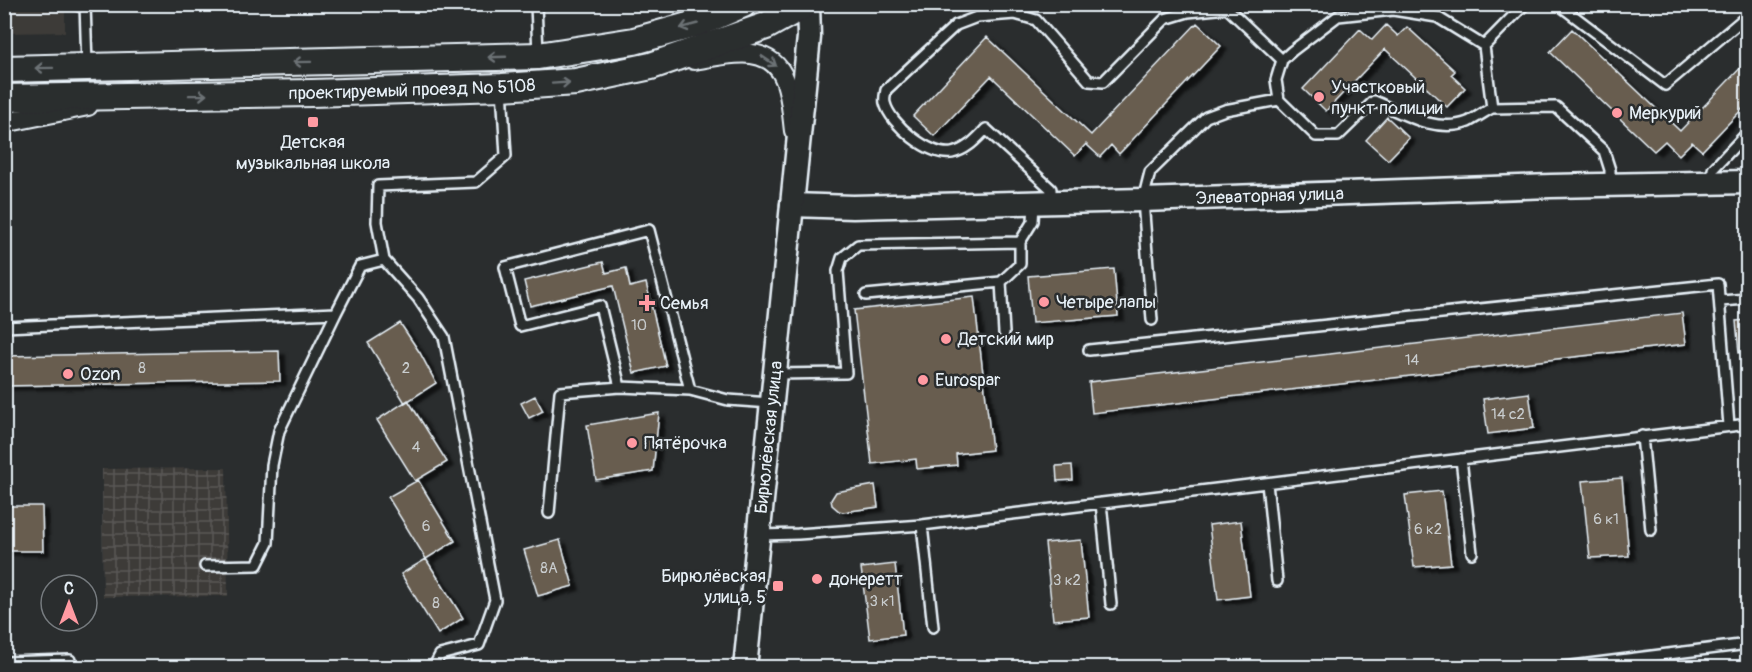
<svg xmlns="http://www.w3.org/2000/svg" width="1752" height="672" font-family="Pangolin,sans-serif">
<defs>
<pattern id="industrial-grid" width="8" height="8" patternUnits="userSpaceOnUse" patternTransform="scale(1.5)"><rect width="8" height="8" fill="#3d3b38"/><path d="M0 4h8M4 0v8" fill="none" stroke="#595856"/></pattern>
<filter id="shadow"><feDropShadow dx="6" dy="4" stdDeviation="1.5" flood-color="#0009"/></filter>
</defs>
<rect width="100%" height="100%" fill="#2a2d2e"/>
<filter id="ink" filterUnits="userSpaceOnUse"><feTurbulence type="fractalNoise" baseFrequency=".0167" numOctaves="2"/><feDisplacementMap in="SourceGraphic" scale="12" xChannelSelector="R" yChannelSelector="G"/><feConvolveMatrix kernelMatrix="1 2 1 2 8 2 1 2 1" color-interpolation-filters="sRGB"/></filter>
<g filter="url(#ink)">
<path fill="#3d3b38" d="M 4,5 L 65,5 L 65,32 L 5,33 Z"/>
<path fill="url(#industrial-grid)" d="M 226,468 L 228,596 L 103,597 L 102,469 Z"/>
<path fill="#685d4f" stroke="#e8f1f8" stroke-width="1.5" filter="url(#shadow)" d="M 1197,23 L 1221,46 L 1119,154 L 1111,145 L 1100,157 L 1086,144 L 1075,156 L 991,76 L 934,136 L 913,116 L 987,37 L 1091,135 Z
M 1386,25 L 1398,36 L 1407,27 L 1455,71 L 1451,75 L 1465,88 L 1447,107 L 1385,49 L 1326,111 L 1303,89 L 1360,29 L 1372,40 Z
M 1572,29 L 1680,131 L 1748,60 L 1748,103 L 1702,151 L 1692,142 L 1679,155 L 1665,141 L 1654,151 L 1550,52 Z
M 1387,117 L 1409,138 L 1388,160 L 1366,140 Z
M 603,262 L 606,273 L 626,268 L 630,287 L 646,283 L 666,366 L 634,373 L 613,286 L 530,306 L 524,281 Z
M 1114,269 L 1118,316 L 1032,323 L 1028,276 Z
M 974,297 L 992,450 L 956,454 L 957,465 L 917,469 L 916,459 L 872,464 L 854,310 Z
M 1682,313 L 1686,344 L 1092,413 L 1089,382 Z
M 1748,320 L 1748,352 L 1739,353 L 1736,321 Z
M 400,323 L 420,353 L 436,383 L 405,403 L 368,343 Z
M 279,351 L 280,381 L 4,386 L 4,356 Z
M 1529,393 L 1534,428 L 1488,434 L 1483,399 Z
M 535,396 L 543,411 L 529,418 L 521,403 Z
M 408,400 L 447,462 L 415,481 L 377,420 Z
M 659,413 L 653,471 L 596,480 L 587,425 Z
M 1072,465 L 1073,480 L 1057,481 L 1056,466 Z
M 1622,478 L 1629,556 L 1590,558 L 1582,481 Z
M 418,480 L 455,541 L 426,559 L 388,497 Z
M 875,485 L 878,507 L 843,512 L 839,511 L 832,505 L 831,500 L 836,492 Z
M 1442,491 L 1451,564 L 1414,567 L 1405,495 Z
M 4,506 L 42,506 L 43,551 L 4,551 Z
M 1241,521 L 1250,596 L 1218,600 L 1209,525 Z
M 560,540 L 573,586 L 538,596 L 524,550 Z
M 1081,540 L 1089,617 L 1053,620 L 1045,543 Z
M 426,559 L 463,618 L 438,634 L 401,574 Z
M 895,564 L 903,635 L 870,639 L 861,568 Z"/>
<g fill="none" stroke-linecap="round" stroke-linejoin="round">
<g stroke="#e8f1f8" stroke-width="14">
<path id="service" d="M 74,4 L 85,8
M 85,4 L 87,65
M 536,4 L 538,54
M 1525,4 L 1484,46 L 1492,108 L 1556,107 L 1604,151 L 1610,170 L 1610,185
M 1558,4 L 1665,85 L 1748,15
M 1484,46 L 1437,17 L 1393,10 L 1338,16 L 1292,51 L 1282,60 L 1276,80 L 1279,100 L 1316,136 L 1338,136 L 1374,101 C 1402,113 1436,134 1468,122 C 1476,118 1484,112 1492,108
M 1713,182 L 1713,169 L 1748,132
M 1051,202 L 1051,189 L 986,129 C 976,139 967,150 952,153 C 930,157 890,124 885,103 C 884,99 885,95 886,90 L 956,25 L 977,17 L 1015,14 L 1036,20 L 1089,81 L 1103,82 L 1165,19 L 1188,12 L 1227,8 L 1282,60
M 384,260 L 418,298 L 444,337 L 495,600 L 479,645 L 440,655 L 433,668
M 866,295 L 1001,282
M 1720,301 L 1748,299
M 1152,320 L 1143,200 L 1150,172 L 1206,117 L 1225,110 L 1279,100
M 4,327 L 336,313 L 360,266 L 384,260 L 377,222 L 378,186 L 476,182 L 506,156 L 502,88
M 1004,333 L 1001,282 L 1020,264 L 1020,242 L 1033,221 L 1034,204
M 1089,350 L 1718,284 L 1729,426
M 776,374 L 846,373 L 838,271 L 842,258 L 858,245 L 1020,242
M 620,387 L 600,306 L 520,326 L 505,267 L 649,230 L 690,390
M 1642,436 L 1651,530
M 1461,459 L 1472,553
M 1267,483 L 1277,581
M 1101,503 L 1111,604
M 549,513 L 560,392 L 620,387 L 690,390 L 728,400 L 772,403
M 922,525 L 933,627
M 760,535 L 798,534 L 922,525 L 1748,424
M 205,566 L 257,565 L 268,543 L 272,465 L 279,431 L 336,313
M 4,662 L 70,660 L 71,668
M 1556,668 L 1748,644"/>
</g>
<g stroke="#e8f1f8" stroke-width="22">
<path id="minor" d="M 694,60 C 725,55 770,41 785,80 C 791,96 792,115 794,131
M 4,123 L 88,106"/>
</g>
<g stroke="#e8f1f8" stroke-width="27">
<g id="tertiary">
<path id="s1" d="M 792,205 L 853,207 L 1143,200 L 1551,186 L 1748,182"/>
<path id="s2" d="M 745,668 L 809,37 L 808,4"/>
</g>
</g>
<g stroke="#e8f1f8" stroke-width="30">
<g id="secondary">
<path d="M 4,69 L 538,56 L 634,41 L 699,23 L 743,4"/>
<path id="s3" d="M 4,98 L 312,93 L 502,87 L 576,82 L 651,66 L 766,26 L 806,4"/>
</g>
</g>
<use href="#service" stroke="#2a2d2e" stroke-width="9"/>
<use href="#minor" stroke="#2a2d2e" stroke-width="18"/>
<use href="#tertiary" stroke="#2a2d2e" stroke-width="22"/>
<use href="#secondary" stroke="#2a2d2e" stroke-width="26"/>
</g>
<defs><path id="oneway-shaft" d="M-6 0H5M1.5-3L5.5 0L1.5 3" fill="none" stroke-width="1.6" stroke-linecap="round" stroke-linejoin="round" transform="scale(1.5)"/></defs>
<g stroke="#6c7275">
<use href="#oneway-shaft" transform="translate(689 26) rotate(165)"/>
<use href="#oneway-shaft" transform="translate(497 57) rotate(178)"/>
<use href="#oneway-shaft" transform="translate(769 61) rotate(34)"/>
<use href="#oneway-shaft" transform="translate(302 62) rotate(179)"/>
<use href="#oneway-shaft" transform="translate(44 68) rotate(179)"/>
<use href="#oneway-shaft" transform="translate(561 83) rotate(-4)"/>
<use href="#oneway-shaft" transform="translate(198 95) rotate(-1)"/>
</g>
</g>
<g fill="#ff9aa2" stroke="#2a2d2e" stroke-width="2">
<circle cx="1319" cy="97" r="6"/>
<circle cx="1617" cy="113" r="6"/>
<rect x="307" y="116" width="12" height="12" rx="3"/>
<circle cx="1044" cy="302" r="6"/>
<path d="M644 294h6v6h6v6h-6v6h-6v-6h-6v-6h6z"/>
<circle cx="946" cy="339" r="6"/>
<circle cx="68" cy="374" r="6"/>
<circle cx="923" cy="380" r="6"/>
<circle cx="632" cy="443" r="6"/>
<circle cx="817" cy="579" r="6"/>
<rect x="772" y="580" width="12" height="12" rx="3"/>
</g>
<g text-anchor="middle" stroke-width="5" stroke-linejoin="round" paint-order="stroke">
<g font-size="15" fill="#c8ccce">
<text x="639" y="330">10</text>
<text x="1412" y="365">14</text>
<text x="142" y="373">8</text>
<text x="406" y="373">2</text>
<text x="1508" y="419">14 с2</text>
<text x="416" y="452">4</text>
<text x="1606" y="524">6 к1</text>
<text x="426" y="531">6</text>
<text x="1428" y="534">6 к2</text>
<text x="549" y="573">8А</text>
<text x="1067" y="585">3 к2</text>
<text x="882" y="606">3 к1</text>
<text x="436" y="608">8</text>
</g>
<g font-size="18" fill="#e8f1f8" stroke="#2a2d2e" text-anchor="start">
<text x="1331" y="93">Участковый<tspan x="1331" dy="21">пункт полиции</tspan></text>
<text x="1629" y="119">Меркурий</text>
<text x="313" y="148" text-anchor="middle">Детская<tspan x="313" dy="21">музыкальная школа</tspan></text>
<text x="1056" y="308">Четыре лапы</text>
<text x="660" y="309">Семья</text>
<text x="958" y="345">Детский мир</text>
<text x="80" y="380">Ozon</text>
<text x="935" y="386">Eurospar</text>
<text x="644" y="449">Пятёрочка</text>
<text x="766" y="582" text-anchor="end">Бирюлёвская<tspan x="766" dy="21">улица, 5</tspan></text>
<text x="829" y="585">донеретт</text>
</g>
<g font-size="18" fill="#e8f1f8" stroke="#2a2d2e">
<text dy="6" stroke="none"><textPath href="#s3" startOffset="408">проектируемый проезд № 5108</textPath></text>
<text dy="6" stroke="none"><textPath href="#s1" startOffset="478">Элеваторная улица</textPath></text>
<text dy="6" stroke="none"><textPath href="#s2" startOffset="232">Бирюлёвская улица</textPath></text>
</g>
</g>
<rect width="1752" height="672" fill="none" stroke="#2a2d2e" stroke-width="24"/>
<rect x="12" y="12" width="1728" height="648" fill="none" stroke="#e8f1f8" stroke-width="2" filter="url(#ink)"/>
<g transform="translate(69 603)"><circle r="28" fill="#2a2d2e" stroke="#767b7f" stroke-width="1.5"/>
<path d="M0-4.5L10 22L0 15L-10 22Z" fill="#ff9aa2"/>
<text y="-9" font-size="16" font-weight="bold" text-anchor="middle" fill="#e8f1f8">С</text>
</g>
</svg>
